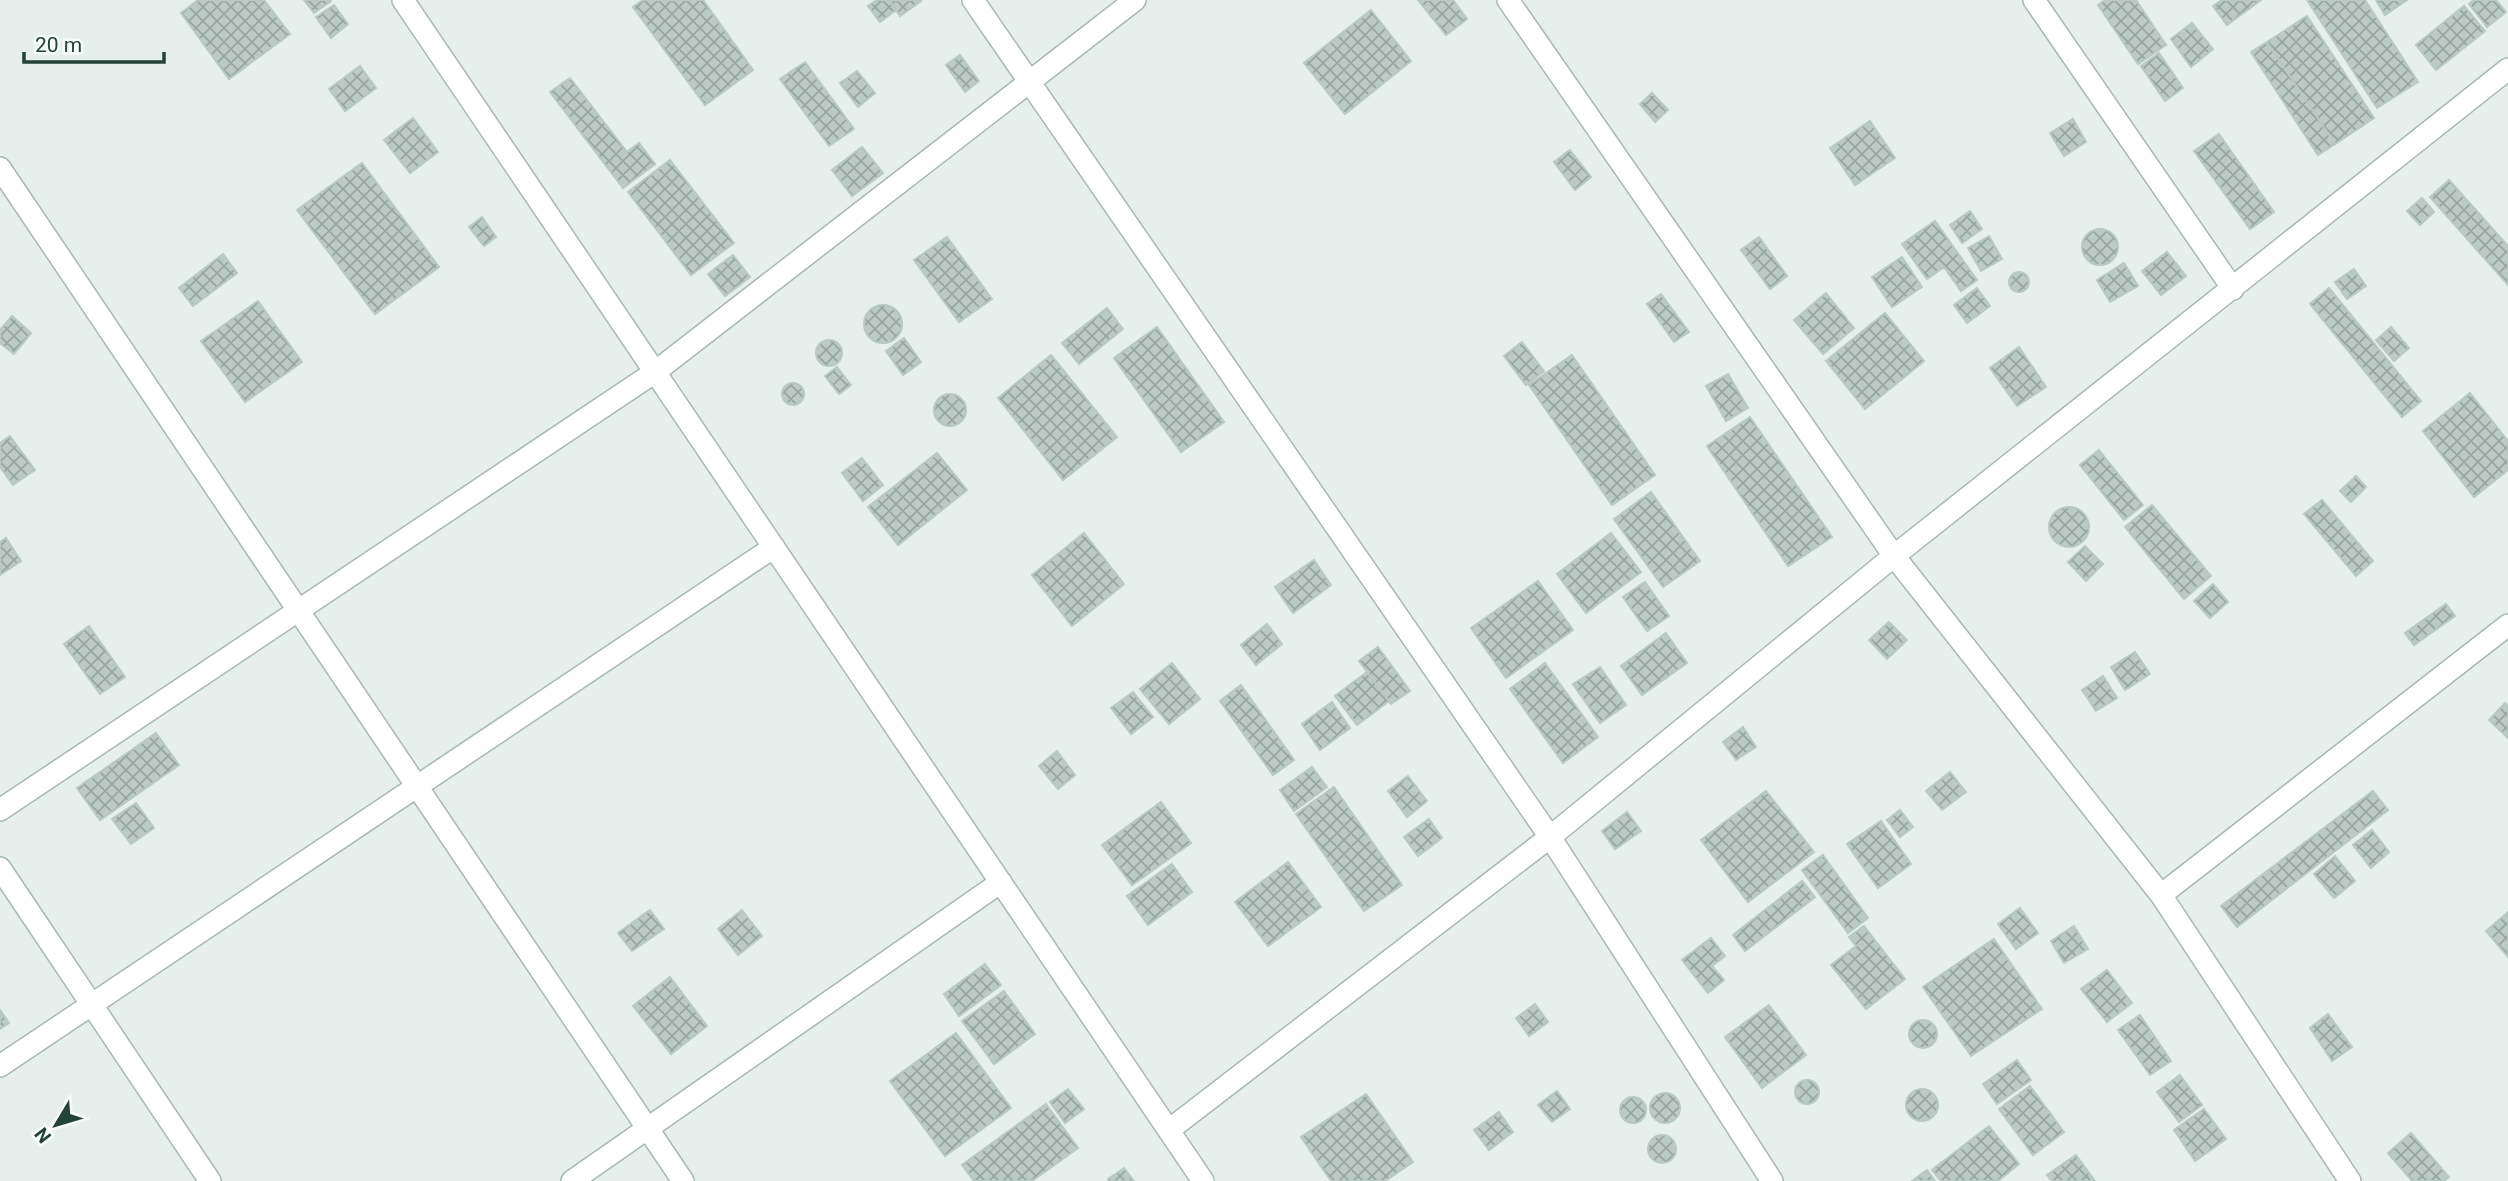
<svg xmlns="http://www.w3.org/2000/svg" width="2508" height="1181" font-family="Roboto,sans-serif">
<defs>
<pattern id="building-cross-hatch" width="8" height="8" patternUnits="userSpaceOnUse" patternTransform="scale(1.75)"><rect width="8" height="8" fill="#bbcac4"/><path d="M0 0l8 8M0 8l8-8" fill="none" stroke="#98a6a0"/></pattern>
</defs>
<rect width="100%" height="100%" fill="#e6efeb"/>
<path fill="url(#building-cross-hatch)" stroke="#b8c9c2" stroke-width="2" d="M 198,0 L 264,0 L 290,34 L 229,79 L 181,13 Z
M 304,0 L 330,0 L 331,1 L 314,13 Z
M 643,0 L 703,0 L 753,70 L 705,105 L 633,7 Z
M 877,0 L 889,0 L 896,10 L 880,22 L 868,6 Z
M 889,0 L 920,0 L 921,1 L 900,16 Z
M 1418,0 L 1453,0 L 1467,19 L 1446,35 Z
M 2105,0 L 2136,0 L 2166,45 L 2138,64 L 2098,5 Z
M 2222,0 L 2261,0 L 2227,25 L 2213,6 Z
M 2307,0 L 2365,0 L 2418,82 L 2377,108 Z
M 2376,0 L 2407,0 L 2385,15 Z
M 2474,0 L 2496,0 L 2506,12 L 2487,27 L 2469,4 Z
M 334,5 L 348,24 L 331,38 L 316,17 Z
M 2464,6 L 2485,31 L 2436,70 L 2416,45 Z
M 1371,10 L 1411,61 L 1345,114 L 1304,63 Z
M 2307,16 L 2374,118 L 2335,144 L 2267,42 Z
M 2192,23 L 2213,49 L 2191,67 L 2171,39 Z
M 2267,42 L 2335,144 L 2318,155 L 2251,52 Z
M 2159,53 L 2183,88 L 2165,101 L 2141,66 Z
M 960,55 L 979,81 L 965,92 L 946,65 Z
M 805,62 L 854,129 L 829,146 L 780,79 Z
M 360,66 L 376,88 L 345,111 L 329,89 Z
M 857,71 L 875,93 L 858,107 L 840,83 Z
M 570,78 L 627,152 L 639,143 L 655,164 L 623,188 L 550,92 Z
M 1652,93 L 1668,110 L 1655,122 L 1640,104 Z
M 413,118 L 438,152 L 410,173 L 384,140 Z
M 2073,119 L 2086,142 L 2064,156 L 2050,133 Z
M 1870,121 L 1895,158 L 1855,185 L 1830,148 Z
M 2219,134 L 2274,212 L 2250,229 L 2194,151 Z
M 862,147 L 883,173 L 852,196 L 832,170 Z
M 1570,150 L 1591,177 L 1575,190 L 1554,162 Z
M 670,160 L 734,243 L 691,275 L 628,192 Z
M 362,163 L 439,267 L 375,314 L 297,210 Z
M 2449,180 L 2508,246 L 2508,285 L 2430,197 Z
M 2422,198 L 2434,212 L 2420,225 L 2407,211 Z
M 1970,211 L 1982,229 L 1962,243 L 1950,225 Z
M 482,217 L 496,237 L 484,246 L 469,227 Z
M 1935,221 L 1977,280 L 1961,291 L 1944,267 L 1927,279 L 1902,244 Z
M2082 247a18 18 0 1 1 36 0a18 18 0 1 1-36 0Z
M 1989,236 L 2002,259 L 1981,271 L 1968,248 Z
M 947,237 L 992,299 L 959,322 L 914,260 Z
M 1759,237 L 1787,276 L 1770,289 L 1741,250 Z
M 2167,252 L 2186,276 L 2161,295 L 2142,271 Z
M 223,254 L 237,273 L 193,306 L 179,288 Z
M 733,255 L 750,277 L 725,296 L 708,274 Z
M 1902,257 L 1922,287 L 1892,307 L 1872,277 Z
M 2124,263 L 2138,286 L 2110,302 L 2097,280 Z
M 2354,269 L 2366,286 L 2347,299 L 2335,282 Z
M2009 282a10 10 0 1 1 20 0a10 10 0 1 1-20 0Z
M 1977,288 L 1990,306 L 1967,323 L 1954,305 Z
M 2329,288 L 2421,401 L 2402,417 L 2310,304 Z
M 1826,293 L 1854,328 L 1823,354 L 1794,320 Z
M 1661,294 L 1689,332 L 1674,342 L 1647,304 Z
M 258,301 L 302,362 L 245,402 L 201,341 Z
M864 324a19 19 0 1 1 38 0a19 19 0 1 1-38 0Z
M 1107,308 L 1123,329 L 1079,364 L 1062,343 Z
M 1885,313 L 1924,361 L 1865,409 L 1826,361 Z
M 12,316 L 31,333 L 14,354 L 0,343 L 0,330 Z
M 1157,327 L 1224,422 L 1181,452 L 1114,358 Z
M 2391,327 L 2409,348 L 2394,361 L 2376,340 Z
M 904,338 L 921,362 L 903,375 L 886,351 Z
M816 353a13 13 0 1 1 26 0a13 13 0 1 1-26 0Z
M 1522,342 L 1544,371 L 1526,385 L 1504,356 Z
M 2019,347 L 2046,387 L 2017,406 L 1990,368 Z
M 1051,355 L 1117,437 L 1063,480 L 998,398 Z
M 1572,355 L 1655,475 L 1612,505 L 1529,385 Z
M 837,367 L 851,385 L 839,394 L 825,376 Z
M 1728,374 L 1748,408 L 1726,421 L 1706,386 Z
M782 394a11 11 0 1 1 22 0a11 11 0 1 1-22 0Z
M 2470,393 L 2508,441 L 2508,470 L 2474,497 L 2423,431 Z
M934 410a16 16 0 1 1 32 0a16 16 0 1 1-32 0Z
M 1750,417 L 1832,537 L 1788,566 L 1707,446 Z
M 10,436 L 35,470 L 13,485 L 0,467 L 0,443 Z
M 2099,450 L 2143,505 L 2124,520 L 2080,465 Z
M 937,453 L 967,490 L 898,545 L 868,507 Z
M 862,458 L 883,485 L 863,501 L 842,473 Z
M 2356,476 L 2366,487 L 2351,502 L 2340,491 Z
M 1651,492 L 1700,561 L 1663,587 L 1614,519 Z
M 2322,500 L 2373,561 L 2356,576 L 2304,514 Z
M 2152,505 L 2211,576 L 2184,599 L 2125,527 Z
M2049 527a20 20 0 1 1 40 0a20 20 0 1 1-40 0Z
M 1084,533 L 1124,584 L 1072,626 L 1032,575 Z
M 1611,533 L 1641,572 L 1586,613 L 1557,574 Z
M 6,538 L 21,561 L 0,575 L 0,542 Z
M 2085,546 L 2103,564 L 2086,581 L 2068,562 Z
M 1314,560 L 1331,585 L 1293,613 L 1275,587 Z
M 1538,581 L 1573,630 L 1506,678 L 1471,628 Z
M 1645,582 L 1669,616 L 1647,631 L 1623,597 Z
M 2213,584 L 2228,602 L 2210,618 L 2194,601 Z
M 2446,604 L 2455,616 L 2414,645 L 2405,633 Z
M 1889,622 L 1907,640 L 1887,659 L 1869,640 Z
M 1267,624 L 1282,644 L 1256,665 L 1241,645 Z
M 89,626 L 125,677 L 100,694 L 64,644 Z
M 1666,633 L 1687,663 L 1642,695 L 1621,666 Z
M 1378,647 L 1410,691 L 1391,704 L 1359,661 Z
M 2135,652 L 2150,674 L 2125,690 L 2111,667 Z
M 1172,663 L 1200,699 L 1169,724 L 1140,689 Z
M 1545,663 L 1598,737 L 1563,763 L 1510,689 Z
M 1600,667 L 1626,705 L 1600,723 L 1573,684 Z
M 1367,672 L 1389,701 L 1357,725 L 1335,696 Z
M 2103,676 L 2117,698 L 2096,711 L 2082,690 Z
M 1241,685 L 1294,760 L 1273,775 L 1220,701 Z
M 1133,692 L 1153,717 L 1131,734 L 1111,708 Z
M 1332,702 L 1350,728 L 1320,750 L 1302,724 Z
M 2505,703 L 2508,706 L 2508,738 L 2489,720 Z
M 1743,727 L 1756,747 L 1736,760 L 1723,742 Z
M 156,733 L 179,765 L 100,820 L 77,788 Z
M 1057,751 L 1075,775 L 1058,789 L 1039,766 Z
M 1312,767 L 1327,787 L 1294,811 L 1280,790 Z
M 1950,772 L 1966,792 L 1942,810 L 1926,791 Z
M 1408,776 L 1427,801 L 1407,817 L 1388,791 Z
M 1334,787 L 1402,885 L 1364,911 L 1296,814 Z
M 1766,791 L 1814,852 L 1748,902 L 1701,840 Z
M 2373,791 L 2388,810 L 2237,927 L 2221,906 Z
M 1161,802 L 1191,843 L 1132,885 L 1102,845 Z
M 136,803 L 154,828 L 131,844 L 112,819 Z
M 1900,810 L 1913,827 L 1900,837 L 1887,820 Z
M 1627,812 L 1641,831 L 1615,849 L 1602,831 Z
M 1429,819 L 1442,838 L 1418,856 L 1404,837 Z
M 1881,821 L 1911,864 L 1878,888 L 1847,844 Z
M 2372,830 L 2389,852 L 2371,868 L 2353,845 Z
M 1823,855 L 1868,918 L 1848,933 L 1802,870 Z
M 2335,856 L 2355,881 L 2334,898 L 2314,874 Z
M 1288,862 L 1321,907 L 1268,946 L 1235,902 Z
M 1172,864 L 1192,892 L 1148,925 L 1127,896 Z
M 1802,881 L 1815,897 L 1745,951 L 1733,935 Z
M 2020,908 L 2038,933 L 2016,949 L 1998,924 Z
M 650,910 L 664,929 L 632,951 L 618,933 Z
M 742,910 L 762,936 L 738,955 L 718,929 Z
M 2508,912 L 2508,957 L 2486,931 Z
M 1864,926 L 1905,979 L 1866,1009 L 1831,965 L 1856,946 L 1849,937 Z
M 2074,926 L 2088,949 L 2064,963 L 2051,941 Z
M 1711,938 L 1725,956 L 1712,966 L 1724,980 L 1708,993 L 1682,960 Z
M 1994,939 L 2042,1009 L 1971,1056 L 1923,987 Z
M 985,964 L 1001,985 L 959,1016 L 944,994 Z
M 2107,970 L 2132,1003 L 2107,1022 L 2081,989 Z
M 670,977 L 707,1026 L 671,1054 L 633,1006 Z
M 1004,991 L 1035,1034 L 994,1064 L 962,1021 Z
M 1535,1004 L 1548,1022 L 1529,1036 L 1516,1018 Z
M 1769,1005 L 1806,1055 L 1762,1088 L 1725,1037 Z
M 0,1010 L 9,1023 L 0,1029 Z
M 2328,1014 L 2352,1047 L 2332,1061 L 2310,1028 Z
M 2140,1015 L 2171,1061 L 2150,1075 L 2118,1030 Z
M1909 1034a14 14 0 1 1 28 0a14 14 0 1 1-28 0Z
M 956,1033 L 1011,1108 L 945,1156 L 890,1081 Z
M 2017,1060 L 2031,1080 L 1997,1104 L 1983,1084 Z
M 2180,1075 L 2202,1105 L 2179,1122 L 2157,1092 Z
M1795 1092a12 12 0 1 1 24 0a12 12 0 1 1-24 0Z
M 2030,1086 L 2064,1132 L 2033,1155 L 1999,1109 Z
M1906 1105a16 16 0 1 1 32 0a16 16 0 1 1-32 0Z
M 1068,1089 L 1084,1109 L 1065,1123 L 1050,1102 Z
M 1557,1091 L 1570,1109 L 1552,1122 L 1538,1105 Z
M1650 1108a15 15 0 1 1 30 0a15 15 0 1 1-30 0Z
M 1366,1094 L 1413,1162 L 1385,1181 L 1331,1181 L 1301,1137 Z
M1620 1110a13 13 0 1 1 26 0a13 13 0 1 1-26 0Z
M 1046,1104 L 1078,1148 L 1032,1181 L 974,1181 L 962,1165 Z
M 2204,1109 L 2226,1139 L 2195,1161 L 2174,1130 Z
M 1499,1112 L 1513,1132 L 1489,1150 L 1474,1130 Z
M 1989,1126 L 2019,1164 L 1998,1181 L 1941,1181 L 1932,1170 Z
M 2411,1133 L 2449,1177 L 2444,1181 L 2412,1181 L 2388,1153 Z
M1648 1149a14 14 0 1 1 28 0a14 14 0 1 1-28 0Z
M 2076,1155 L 2095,1181 L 2052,1181 L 2047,1175 Z
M 1124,1168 L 1134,1181 L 1109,1181 L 1108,1179 Z
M 1927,1170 L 1935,1181 L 1912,1181 Z"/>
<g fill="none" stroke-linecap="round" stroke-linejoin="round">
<g stroke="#a8b8b2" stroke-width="24">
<path id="minor" d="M 403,0 L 1203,1181
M 973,0 L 1550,837 L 1772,1181
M 1508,0 L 1894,556 L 2161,895 L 2350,1181
M 2034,0 L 2233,289
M 0,168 L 683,1181
M 0,810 L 655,372 L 1135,0
M 0,868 L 210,1181
M 2161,895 L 2508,625
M 0,1066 L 774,547
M 1169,1130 L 1550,837 L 1894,556 L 2508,69
M 572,1181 L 1001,882"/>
</g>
<use href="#minor" stroke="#fff" stroke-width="21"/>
</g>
<g transform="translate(56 1125) rotate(232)" stroke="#f7fbf9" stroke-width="5" paint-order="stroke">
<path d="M0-5L12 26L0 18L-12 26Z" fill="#24423a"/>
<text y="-10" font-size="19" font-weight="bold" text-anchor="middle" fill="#24423a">N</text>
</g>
<path d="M24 52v10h140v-10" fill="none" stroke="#24423a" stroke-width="3.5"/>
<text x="35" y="52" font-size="21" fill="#24423a" stroke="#f7fbf9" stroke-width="5" paint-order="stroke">20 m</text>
</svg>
